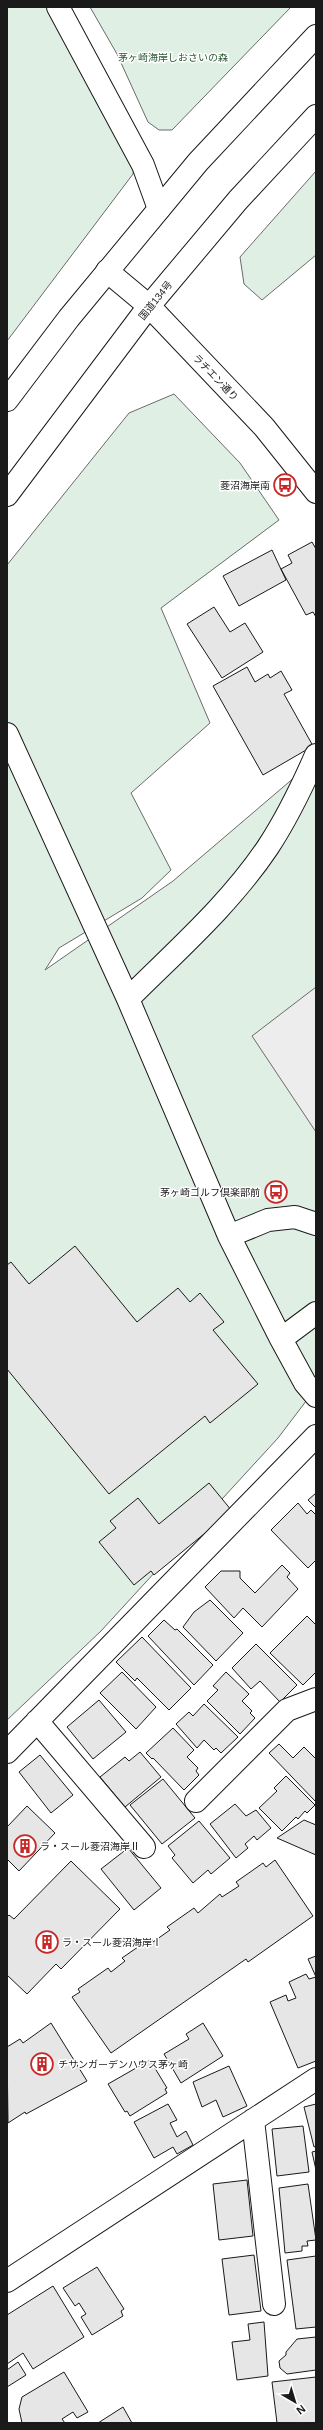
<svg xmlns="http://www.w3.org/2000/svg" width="323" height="2430" font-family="Arial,'Noto Sans JP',sans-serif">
<rect width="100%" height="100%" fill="#fff"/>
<path fill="#e0efe3" stroke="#6a6a6a" d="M 7,7 L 64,7 L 135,157 L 133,174 L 7,341 Z
M 90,7 L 291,7 L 172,130 L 159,130 L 148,122 L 117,54 Z
M 316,171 L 316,255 L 262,300 L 244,284 L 240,257 Z
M 174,394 L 240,463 L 279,520 L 161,608 L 210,723 L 131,793 L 171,870 L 142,898 L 59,948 L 45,970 L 173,881 L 316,759 L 316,1388 L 278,1438 L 101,1631 L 7,1720 L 7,565 L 129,413 Z"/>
<path fill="#ededed" stroke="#6a6a6a" d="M 316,987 L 316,1132 L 252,1036 Z"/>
<path fill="#e6e6e6" stroke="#1a1a1a" d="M 312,542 L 316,549 L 316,617 L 313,612 L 306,615 L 281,569 L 292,563 L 288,555 Z
M 272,550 L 286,580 L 239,606 L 223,576 Z
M 214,607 L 230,632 L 245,623 L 263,652 L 222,678 L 187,624 Z
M 247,667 L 255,682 L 268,674 L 270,678 L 281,671 L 292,690 L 284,694 L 313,746 L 263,775 L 213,686 Z
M 75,1246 L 137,1322 L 178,1288 L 190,1302 L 200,1293 L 224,1322 L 213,1330 L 258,1384 L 210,1423 L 205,1416 L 109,1494 L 7,1369 L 7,1265 L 11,1262 L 29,1284 Z
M 209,1483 L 232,1511 L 154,1575 L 151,1571 L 134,1585 L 99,1542 L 116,1528 L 110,1521 L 138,1498 L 159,1524 Z
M 316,1493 L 316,1508 L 308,1500 Z
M 298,1503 L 307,1514 L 311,1510 L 316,1515 L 316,1560 L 308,1568 L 271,1530 Z
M 282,1565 L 290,1573 L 287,1577 L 298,1589 L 262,1627 L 243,1608 L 234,1618 L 205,1587 L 221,1571 L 240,1571 L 240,1578 L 255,1593 Z
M 210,1600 L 243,1633 L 216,1661 L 183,1627 L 194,1612 Z
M 307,1616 L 316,1625 L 316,1672 L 303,1685 L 270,1653 Z
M 164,1620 L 175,1630 L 177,1629 L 213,1665 L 194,1685 L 148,1636 Z
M 142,1637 L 191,1688 L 169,1710 L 137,1678 L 135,1681 L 116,1662 Z
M 256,1644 L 297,1685 L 280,1702 L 260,1681 L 251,1689 L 232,1668 Z
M 122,1672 L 156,1707 L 136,1729 L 100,1693 Z
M 226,1672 L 249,1694 L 242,1701 L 252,1711 L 250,1713 L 255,1718 L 240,1734 L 207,1701 L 218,1690 L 213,1686 Z
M 99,1700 L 126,1732 L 93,1759 L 67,1727 Z
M 204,1704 L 238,1737 L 221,1753 L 216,1748 L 214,1750 L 204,1740 L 197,1748 L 176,1724 L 189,1712 L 193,1716 Z
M 173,1728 L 194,1750 L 187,1757 L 198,1768 L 196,1771 L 199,1775 L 184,1790 L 153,1758 L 152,1759 L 146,1753 Z
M 279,1744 L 293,1758 L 304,1747 L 316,1759 L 316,1802 L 269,1753 Z
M 140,1752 L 161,1777 L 125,1807 L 100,1777 L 125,1757 L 129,1761 Z
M 40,1755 L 73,1795 L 51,1813 L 19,1772 Z
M 286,1776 L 315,1805 L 307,1813 L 305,1811 L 298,1819 L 296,1817 L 282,1831 L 259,1808 L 277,1791 L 274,1788 Z
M 163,1779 L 195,1818 L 162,1844 L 130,1805 Z
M 235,1804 L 246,1816 L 256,1810 L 271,1828 L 257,1840 L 254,1836 L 245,1844 L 248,1848 L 236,1858 L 210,1824 Z
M 27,1806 L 55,1833 L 19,1871 L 7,1859 L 7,1827 Z
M 304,1820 L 316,1825 L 316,1855 L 277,1838 Z
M 199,1821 L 230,1858 L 211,1874 L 208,1870 L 193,1883 L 172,1858 L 175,1855 L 168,1846 Z
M 128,1848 L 161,1888 L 134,1910 L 101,1869 Z
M 275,1860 L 313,1916 L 248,1962 L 246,1959 L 111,2053 L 72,1997 L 80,1992 L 78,1989 L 108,1968 L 111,1972 L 125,1961 L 122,1958 L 151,1938 L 153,1942 L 170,1930 L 167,1927 L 194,1908 L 198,1913 L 220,1894 L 222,1897 L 239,1886 L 236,1882 L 263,1863 L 266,1867 Z
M 71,1861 L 120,1909 L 61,1969 L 56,1964 L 27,1994 L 7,1975 L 7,1917 L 9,1915 L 14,1919 Z
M 316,1956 L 316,2061 L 298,2068 L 270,2002 L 286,1995 L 288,2001 L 296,1998 L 289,1982 L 306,1974 L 309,1979 L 316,1977 L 308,1959 Z
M 51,2023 L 87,2081 L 26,2114 L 25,2112 L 8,2123 L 7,2047 L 20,2039 L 23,2043 Z
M 203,2023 L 223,2056 L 181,2083 L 164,2054 L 189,2039 L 186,2034 Z
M 150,2060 L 167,2088 L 165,2089 L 167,2093 L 130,2116 L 127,2111 L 125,2112 L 108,2084 Z
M 229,2066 L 247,2106 L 223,2117 L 216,2100 L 202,2107 L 193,2082 Z
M 168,2104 L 177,2120 L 170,2123 L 177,2137 L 186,2131 L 193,2145 L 177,2154 L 173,2147 L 154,2158 L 134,2122 Z
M 316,2104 L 316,2146 L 314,2147 L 304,2107 Z
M 303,2126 L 309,2172 L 277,2176 L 272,2129 Z
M 316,2151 L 316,2170 L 312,2152 Z
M 247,2180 L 253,2236 L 219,2240 L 213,2184 Z
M 308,2184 L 316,2240 L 307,2241 L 308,2246 L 302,2246 L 302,2251 L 285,2253 L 279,2188 Z
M 254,2255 L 261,2311 L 229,2315 L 222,2259 Z
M 316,2256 L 316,2327 L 296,2329 L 287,2260 Z
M 97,2267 L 124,2309 L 121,2311 L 123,2316 L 92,2335 L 81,2317 L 86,2314 L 79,2303 L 75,2306 L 63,2288 Z
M 53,2286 L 84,2337 L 33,2369 L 23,2353 L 7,2364 L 7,2315 Z
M 264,2322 L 268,2376 L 237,2380 L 232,2342 L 250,2340 L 248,2324 Z
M 316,2337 L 316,2370 L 287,2374 L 280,2368 L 279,2361 L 286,2355 L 286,2352 L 297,2339 Z
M 18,2362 L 26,2375 L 7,2387 L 7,2370 Z
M 64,2372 L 88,2412 L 77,2418 L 73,2412 L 62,2419 L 65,2423 L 22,2423 L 19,2409 L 22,2397 Z
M 316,2377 L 316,2423 L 277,2423 L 272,2382 Z
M 123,2407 L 132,2423 L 98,2423 Z"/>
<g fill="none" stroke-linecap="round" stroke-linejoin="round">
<g stroke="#1a1a1a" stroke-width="24">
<path id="minor" d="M 107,271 L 149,306 L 264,427 L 316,492
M 7,734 L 128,999 L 229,1236 L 281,1339 L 305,1383 L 316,1396
M 128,999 C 176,951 230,904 268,847 C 287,818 302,787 316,755
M 229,1236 L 268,1220 L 295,1217 L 316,1224
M 281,1339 L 316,1313
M 37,1721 L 144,1847
M 7,1752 L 316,1436
M 196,1801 L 287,1710 L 316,1699
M 253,2120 L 274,2304
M 7,2281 L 316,2079"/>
</g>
<g stroke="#1a1a1a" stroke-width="24">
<path id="major" d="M 58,7 L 143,165 L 159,209"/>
</g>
<g stroke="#1a1a1a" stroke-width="24">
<path id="highway" d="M 7,400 L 69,318 L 198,162 L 316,36
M 7,495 L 149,306 L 238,200 L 316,116"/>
</g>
<use href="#minor" stroke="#fff" stroke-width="22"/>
<use href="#major" stroke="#fff" stroke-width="22"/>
<use href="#highway" stroke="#fff" stroke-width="22"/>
</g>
<defs>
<g id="bus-ring" transform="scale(1.15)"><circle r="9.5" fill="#fff" stroke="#c62828" stroke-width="1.5"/><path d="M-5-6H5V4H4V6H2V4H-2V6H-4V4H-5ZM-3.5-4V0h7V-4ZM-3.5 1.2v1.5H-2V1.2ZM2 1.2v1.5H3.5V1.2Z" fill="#c62828"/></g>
<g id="building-ring" transform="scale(1.15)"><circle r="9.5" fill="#fff" stroke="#c62828" stroke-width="1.5"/><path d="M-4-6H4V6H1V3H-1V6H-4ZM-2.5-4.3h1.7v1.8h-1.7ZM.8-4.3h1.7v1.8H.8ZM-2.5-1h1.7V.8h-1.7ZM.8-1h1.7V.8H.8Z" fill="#c62828"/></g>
</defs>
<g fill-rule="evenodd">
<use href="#bus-ring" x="285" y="485"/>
<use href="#bus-ring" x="276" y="1192"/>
<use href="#building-ring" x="25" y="1846"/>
<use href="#building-ring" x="47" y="1942"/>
<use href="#building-ring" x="42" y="2064"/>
</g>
<g text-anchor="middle" stroke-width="3" stroke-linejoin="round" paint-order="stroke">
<g font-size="10" fill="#2b5a34" stroke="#fff">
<text x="173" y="61">茅ヶ崎海岸しおさいの森</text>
</g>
<g font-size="10" fill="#1a1a1a" stroke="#fff">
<text transform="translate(155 300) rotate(-51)" y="4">国道134号</text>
<text transform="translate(216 377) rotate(46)" y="4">ラチエン通り</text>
</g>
<g font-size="10" fill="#1a1a1a" stroke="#fff" text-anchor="start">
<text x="270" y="489" text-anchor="end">菱沼海岸南</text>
<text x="260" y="1196" text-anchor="end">茅ヶ崎ゴルフ倶楽部前</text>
<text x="40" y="1850">ラ・スール菱沼海岸Ⅱ</text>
<text x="62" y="1946">ラ・スール菱沼海岸Ⅰ</text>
<text x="58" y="2068">チサンガーデンハウス茅ヶ崎</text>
</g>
</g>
<rect width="323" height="2430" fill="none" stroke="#1a1a1a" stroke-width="16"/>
<g transform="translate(295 2402) rotate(142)" stroke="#ffffff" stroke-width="3" paint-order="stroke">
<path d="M0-3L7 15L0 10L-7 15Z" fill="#1a1a1a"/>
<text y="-6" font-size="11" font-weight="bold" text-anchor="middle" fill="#1a1a1a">N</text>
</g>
</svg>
